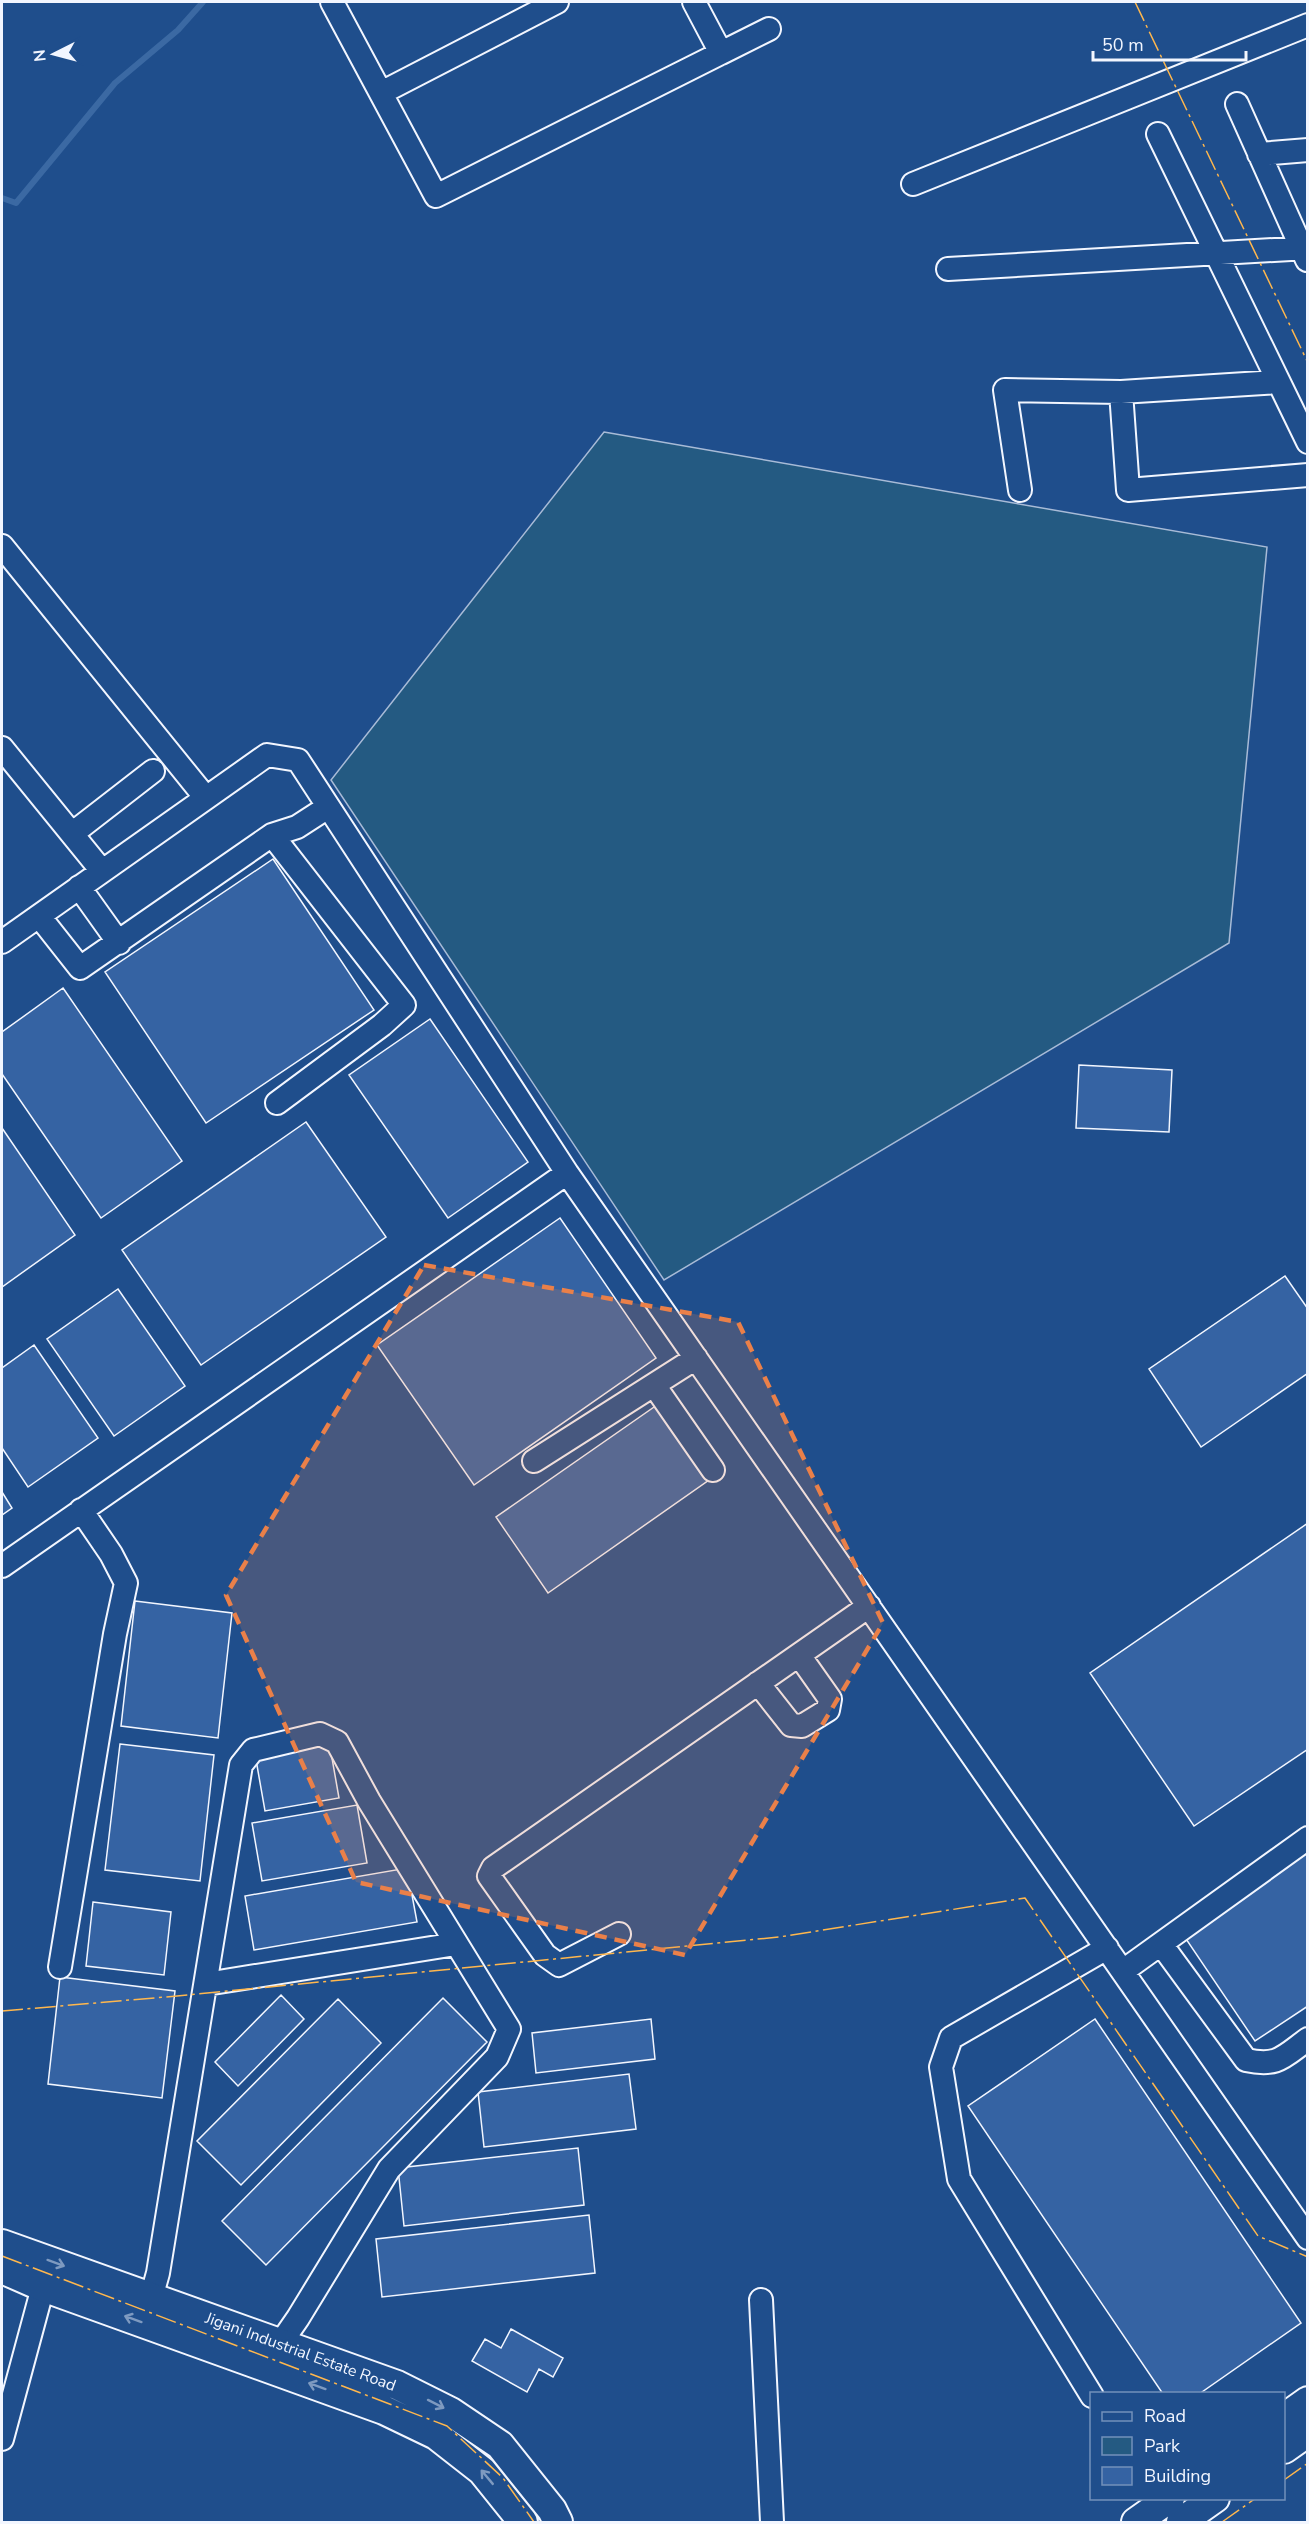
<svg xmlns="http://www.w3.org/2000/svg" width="1309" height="2524" font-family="'Nunito Sans',sans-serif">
<rect width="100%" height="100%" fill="#1f4e8c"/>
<path fill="#245a82" stroke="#a8bbd7" stroke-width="1.5" d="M 604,432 L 1267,547 L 1229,943 L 664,1280 L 331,780 Z"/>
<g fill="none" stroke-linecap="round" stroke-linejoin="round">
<path stroke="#3b69a3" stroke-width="6" d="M 2,198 L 16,203 L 115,83 L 178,30 L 203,2"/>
</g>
<path fill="#3563a3" stroke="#f2f6ff" stroke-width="1.5" d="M 273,859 L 374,1010 L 206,1123 L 105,972 Z
M 63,988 L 182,1161 L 101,1218 L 2,1074 L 2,1032 Z
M 430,1019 L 528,1162 L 448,1218 L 349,1075 Z
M 1079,1065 L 1172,1070 L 1169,1132 L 1076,1128 Z
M 306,1122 L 386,1237 L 201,1365 L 122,1250 Z
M 2,1128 L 75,1235 L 2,1287 Z
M 560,1218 L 656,1358 L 474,1485 L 377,1345 Z
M 1285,1276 L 1308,1309 L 1308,1373 L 1201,1447 L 1149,1369 Z
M 118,1289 L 185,1386 L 114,1436 L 47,1339 Z
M 34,1345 L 98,1438 L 28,1487 L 2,1448 L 2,1368 Z
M 657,1405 L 709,1480 L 548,1593 L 496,1517 Z
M 2,1492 L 12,1508 L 2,1515 Z
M 1308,1523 L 1308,1749 L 1194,1826 L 1090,1673 Z
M 135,1601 L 232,1613 L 218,1738 L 121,1726 Z
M 329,1741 L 339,1798 L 265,1811 L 255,1754 Z
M 120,1744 L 214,1755 L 200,1881 L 105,1870 Z
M 357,1805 L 367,1863 L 262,1881 L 252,1823 Z
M 1308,1851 L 1308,2006 L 1255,2041 L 1184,1936 Z
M 407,1868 L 417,1922 L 254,1950 L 245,1896 Z
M 93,1902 L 171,1912 L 164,1975 L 86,1966 Z
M 60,1977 L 175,1991 L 162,2098 L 48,2084 Z
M 281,1995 L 304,2019 L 238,2086 L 215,2062 Z
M 443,1998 L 487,2042 L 266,2265 L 222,2221 Z
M 338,1999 L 381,2043 L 241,2185 L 197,2141 Z
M 651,2019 L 655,2059 L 536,2073 L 532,2033 Z
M 1095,2019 L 1301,2323 L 1199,2394 L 1163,2394 L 968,2106 Z
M 629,2074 L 636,2129 L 484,2147 L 478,2092 Z
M 578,2148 L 584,2205 L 404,2226 L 398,2168 Z
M 589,2215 L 595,2273 L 382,2297 L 376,2239 Z
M 511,2329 L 563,2358 L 553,2377 L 539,2369 L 527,2392 L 472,2361 L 485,2339 L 501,2348 Z"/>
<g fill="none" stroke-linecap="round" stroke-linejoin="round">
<g stroke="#f2f6ff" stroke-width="26">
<path id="minor" d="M 332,2 L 436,196 L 721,53 L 694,2
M 721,53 L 769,29
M 381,93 L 557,2
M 1237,104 L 1307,260
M 1158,134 L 1308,442
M 1259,154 L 1308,150
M 913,184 L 1308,25
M 948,269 L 1308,248
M 1121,392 L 1278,382
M 1020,490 L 1005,390 L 1121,392 L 1128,490 L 1308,475
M 2,546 L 206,798
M 2,748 L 102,871
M 73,833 L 153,771
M 272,835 L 404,1005 L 382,1025 L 277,1103
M 79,887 L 119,943
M 39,916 L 80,968 L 272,835 L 297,827 L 328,807
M 2,942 L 267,755 L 298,760 L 567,1173 L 1308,2238
M 654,1385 L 713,1470
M 534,1461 L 696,1358
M 2,1566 L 567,1173
M 758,1683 L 791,1725 L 802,1726 L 828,1710 L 830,1699 L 799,1655
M 619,1934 L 559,1965 L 545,1955 L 489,1876 L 493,1868 L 869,1606
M 1161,1944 L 1246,2060 C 1278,2067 1283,2057 1308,2039
M 60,1967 L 115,1634 L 126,1583 L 111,1554 L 81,1510
M 1123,1971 L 1308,1838
M 206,1984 L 456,1944
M 151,2298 L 158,2273 L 241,1765 L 253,1750 L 320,1734 L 337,1742 L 369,1801 L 509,2029 L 497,2057 L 389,2169 L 298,2318 L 280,2344
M 761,2300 L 772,2522
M 1092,2396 L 959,2179 L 941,2067 L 951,2038 L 1107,1948
M 2,2439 L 43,2287"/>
</g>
<g stroke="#f2f6ff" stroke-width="32">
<path id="major" d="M 2,2244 L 397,2385 L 451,2412 L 500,2445 L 552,2510 L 558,2522
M 2,2269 L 43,2287 L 384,2410 L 436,2435 L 482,2471 L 523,2522
M 1284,2418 L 1308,2401
M 1284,2449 L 1308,2432
M 1136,2522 L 1170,2498
M 1181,2522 L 1215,2498"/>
</g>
<use href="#minor" stroke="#1f4e8c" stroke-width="22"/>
<use href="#major" stroke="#1f4e8c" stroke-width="28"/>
<path stroke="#ffb74d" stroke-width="1.5" stroke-dasharray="21 4.5 3 4.5" stroke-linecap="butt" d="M 1135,2 L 1308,363
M 2,2011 L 177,1996 L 779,1937 L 1025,1898 L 1258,2236 L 1308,2257
M 2,2256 L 447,2426 L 503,2478 L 534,2522
M 1284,2480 L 1308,2463
M 1222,2522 L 1256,2498"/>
</g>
<defs><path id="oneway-shaft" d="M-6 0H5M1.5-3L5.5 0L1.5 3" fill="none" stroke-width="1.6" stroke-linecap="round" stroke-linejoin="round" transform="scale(1.5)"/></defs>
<g stroke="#7e9ac0">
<use href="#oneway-shaft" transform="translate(56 2263) rotate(20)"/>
<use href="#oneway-shaft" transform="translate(133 2319) rotate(-160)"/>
<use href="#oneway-shaft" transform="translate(317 2386) rotate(-160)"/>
<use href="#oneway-shaft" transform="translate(436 2404) rotate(27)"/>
<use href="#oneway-shaft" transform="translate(487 2477) rotate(-130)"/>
</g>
<path fill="#ea8049" fill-opacity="0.2" stroke="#ea8049" stroke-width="4.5" stroke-dasharray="12 8" stroke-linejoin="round" d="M 424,1265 L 738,1322 L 883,1623 L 685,1955 L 356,1882 L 226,1595 Z"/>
<g text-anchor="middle" stroke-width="4.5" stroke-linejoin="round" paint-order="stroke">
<g font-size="16" fill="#f2f6ff" stroke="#1f4e8c">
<text transform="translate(301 2351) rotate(20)" y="6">Jigani Industrial Estate Road</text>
</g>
</g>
<rect width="1309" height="2524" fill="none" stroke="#f2f6ff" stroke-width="6"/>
<rect x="1090" y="2392" width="195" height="108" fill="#1f4e8c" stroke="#7391ba" stroke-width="1.5"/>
<rect x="1102" y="2412" width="30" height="9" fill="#1f4e8c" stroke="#7391ba" stroke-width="1.5"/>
<text x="1144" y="2422" font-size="18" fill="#f2f6ff">Road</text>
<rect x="1102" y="2437" width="30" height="18" fill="#245a82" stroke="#7391ba" stroke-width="1.5"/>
<text x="1144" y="2452" font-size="18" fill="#f2f6ff">Park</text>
<rect x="1102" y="2467" width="30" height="18" fill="#3563a3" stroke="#7391ba" stroke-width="1.5"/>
<text x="1144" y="2482" font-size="18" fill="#f2f6ff">Building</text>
<g transform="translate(54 54) rotate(264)" stroke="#1f4e8c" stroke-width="4.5" paint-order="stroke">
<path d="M0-4.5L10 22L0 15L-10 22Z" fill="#f2f6ff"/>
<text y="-9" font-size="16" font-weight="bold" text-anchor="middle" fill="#f2f6ff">N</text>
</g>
<path d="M1093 51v9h153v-9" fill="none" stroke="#f2f6ff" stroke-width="3"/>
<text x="1102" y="51" font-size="18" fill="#f2f6ff" stroke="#1f4e8c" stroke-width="4.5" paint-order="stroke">50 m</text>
</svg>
